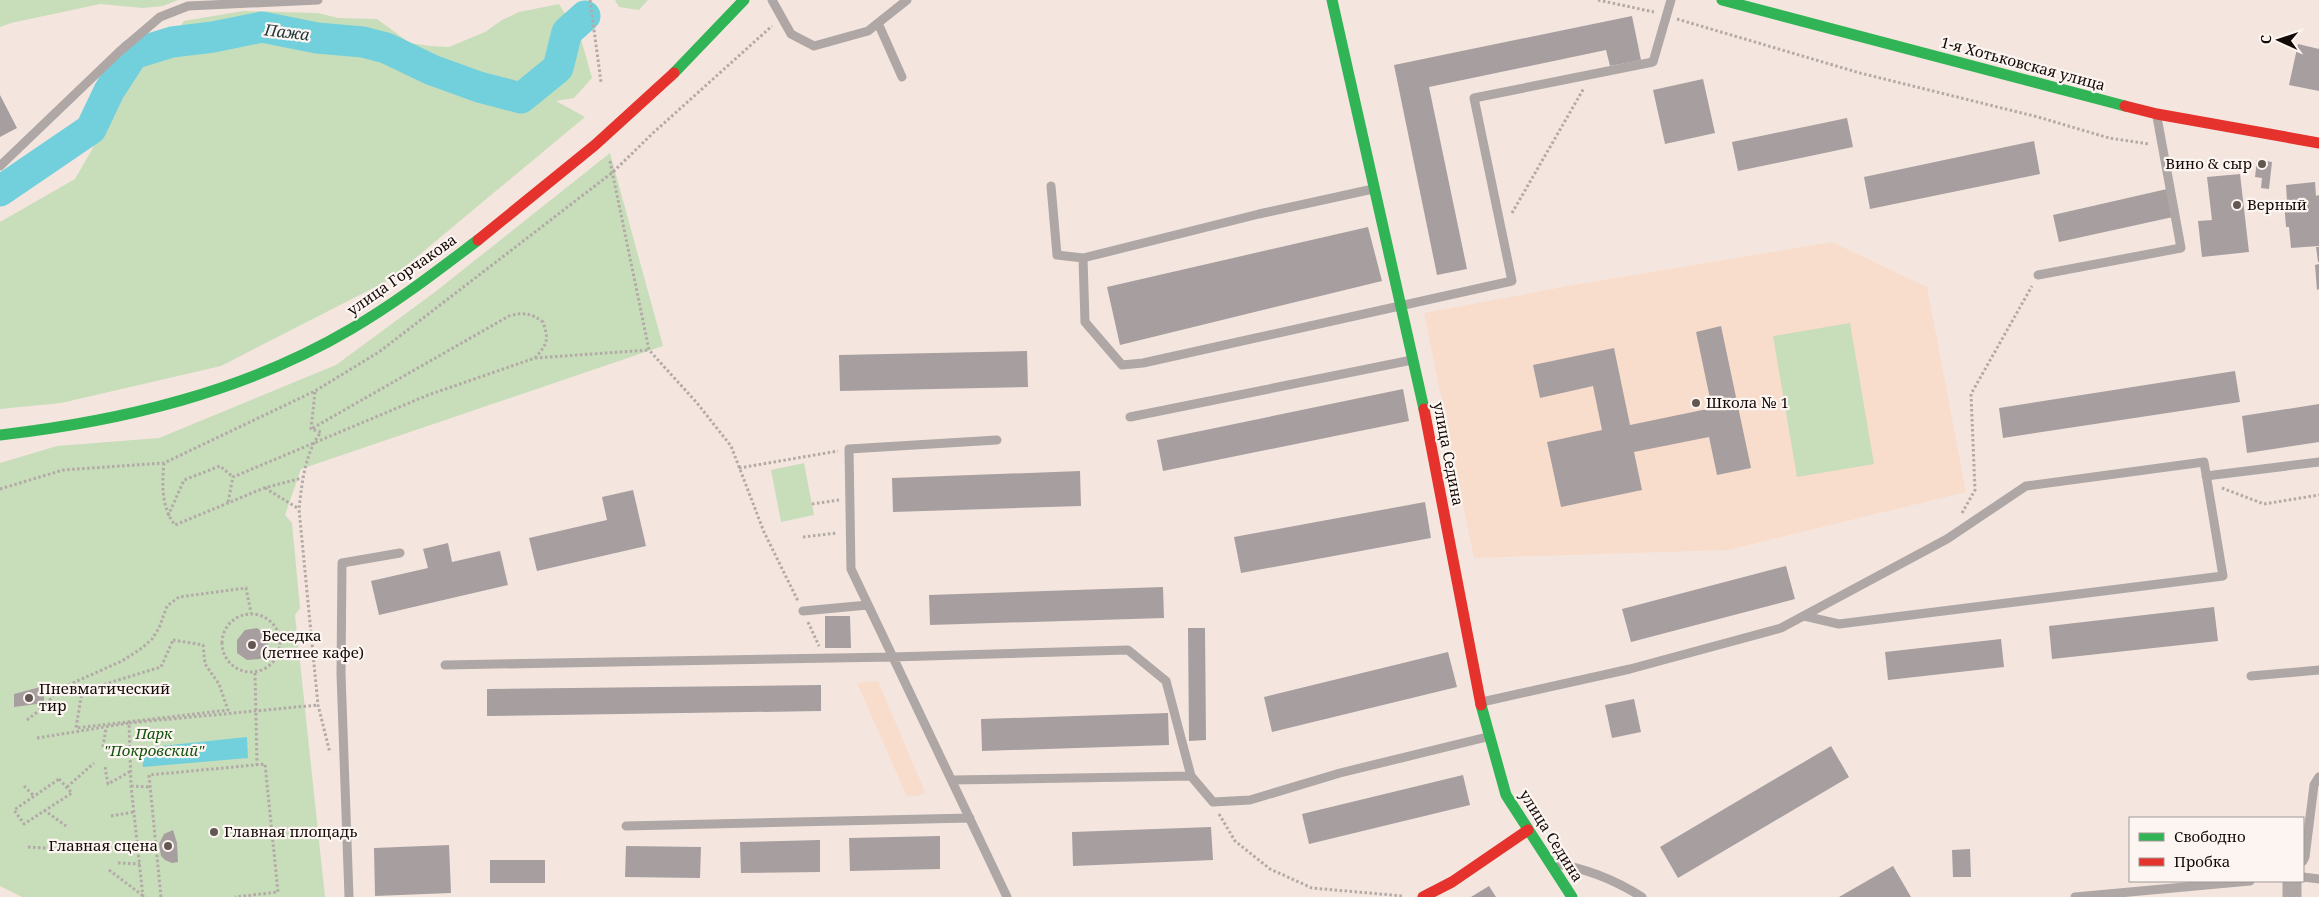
<svg xmlns="http://www.w3.org/2000/svg" width="2319" height="897" font-family="'Noto Serif',serif">
<rect width="100%" height="100%" fill="#f4e6de"/>
<path fill="#f8ddcc" d="M 1832,242 L 1927,287 L 1966,492 L 1728,550 L 1474,558 L 1424,313 L 1579,284 Z
M 878,681 L 926,794 L 907,797 L 857,683 Z"/>
<path fill="#c8ddba" d="M 0,0 L 178,0 L 163,6 L 143,8 L 100,4 L 11,23 L 0,27 Z
M 615,0 L 648,0 L 639,10 L 619,7 Z
M 559,4 L 581,39 L 592,78 L 574,98 L 556,101 L 585,117 L 389,280 L 221,366 L 61,403 L 0,409 L 0,222 L 75,179 L 143,61 L 177,57 L 173,37 L 184,21 L 243,11 L 318,13 L 338,18 L 377,19 L 410,43 L 430,46 L 449,47 L 485,32 L 502,20 L 519,12 Z
M 610,153 L 663,346 L 301,469 L 285,515 L 292,523 L 300,608 L 295,615 L 325,897 L 22,897 L 0,886 L 0,463 L 57,446 L 159,438 L 336,365 L 435,292 Z
M 1850,323 L 1874,464 L 1797,477 L 1773,336 Z
M 804,463 L 814,515 L 781,522 L 771,470 Z"/>
<path fill="#72d0dd" d="M 247,737 L 248,758 L 143,767 L 142,748 Z"/>
<g fill="none" stroke-linecap="round" stroke-linejoin="round">
<path stroke="#72d0dd" stroke-width="31" d="M 0,191 L 91,129 L 109,91 L 133,54 L 172,42 L 213,37 L 262,27 L 317,38 L 363,42 L 386,48 L 432,70 L 479,87 L 521,98 L 558,68 L 567,32 L 585,16"/>
</g>
<path fill="#a79ea0" d="M 1632,16 L 1641,60 L 1610,66 L 1606,50 L 1429,87 L 1467,269 L 1437,275 L 1394,65 Z
M 2298,44 L 2319,49 L 2319,91 L 2289,85 Z
M 1703,79 L 1715,133 L 1665,144 L 1653,90 Z
M 0,95 L 17,128 L 0,137 Z
M 1847,118 L 1853,147 L 1738,171 L 1732,142 Z
M 2034,141 L 2040,174 L 1870,209 L 1864,177 Z
M 2257,160 L 2272,162 L 2269,189 L 2261,188 L 2262,178 L 2255,177 Z
M 2240,174 L 2249,252 L 2202,257 L 2198,221 L 2212,220 L 2207,177 Z
M 2315,182 L 2316,196 L 2319,195 L 2319,246 L 2291,248 L 2289,227 L 2286,227 L 2284,202 L 2287,202 L 2286,185 Z
M 2167,189 L 2173,217 L 2059,242 L 2053,215 Z
M 1368,227 L 1382,281 L 1120,345 L 1107,287 Z
M 2316,247 L 2319,247 L 2319,262 L 2318,262 Z
M 2319,264 L 2319,289 L 2317,290 L 2315,265 Z
M 1721,326 L 1751,468 L 1717,475 L 1709,437 L 1634,452 L 1642,490 L 1561,507 L 1547,442 L 1602,430 L 1593,386 L 1540,398 L 1533,365 L 1614,348 L 1630,425 L 1712,408 L 1696,332 Z
M 1027,351 L 1028,387 L 840,391 L 839,355 Z
M 2235,371 L 2240,402 L 2003,438 L 1999,408 Z
M 1403,389 L 1409,421 L 1163,471 L 1157,440 Z
M 2319,404 L 2319,442 L 2247,453 L 2242,416 Z
M 1080,471 L 1081,506 L 893,512 L 892,478 Z
M 633,490 L 646,546 L 537,571 L 529,538 L 607,520 L 602,497 Z
M 1425,502 L 1431,538 L 1241,573 L 1234,537 Z
M 448,543 L 452,562 L 500,551 L 508,585 L 379,615 L 371,581 L 428,568 L 423,549 Z
M 1786,566 L 1795,599 L 1631,642 L 1622,609 Z
M 1163,587 L 1164,618 L 930,625 L 929,595 Z
M 2214,607 L 2218,641 L 2052,659 L 2049,626 Z
M 825,616 L 850,616 L 851,648 L 825,648 Z
M 257,628 L 266,635 L 269,649 L 260,659 L 247,660 L 237,653 L 237,640 L 245,630 Z
M 1188,628 L 1205,628 L 1206,740 L 1189,741 Z
M 2001,639 L 2004,667 L 1888,680 L 1885,652 Z
M 1448,652 L 1457,687 L 1272,732 L 1264,697 Z
M 821,685 L 821,711 L 487,716 L 487,689 Z
M 44,686 L 44,703 L 14,707 L 14,694 Z
M 1634,699 L 1641,732 L 1612,738 L 1605,705 Z
M 1168,713 L 1169,745 L 982,751 L 981,719 Z
M 1831,746 L 1849,777 L 1678,878 L 1660,847 Z
M 1463,775 L 1470,805 L 1309,844 L 1302,814 Z
M 1211,827 L 1213,860 L 1073,866 L 1072,832 Z
M 173,830 L 177,843 L 178,862 L 172,863 L 165,860 L 161,856 L 159,844 L 164,834 Z
M 940,836 L 940,869 L 850,871 L 849,838 Z
M 820,840 L 820,872 L 741,873 L 740,842 Z
M 449,845 L 451,893 L 375,896 L 374,848 Z
M 626,846 L 701,847 L 700,878 L 625,877 Z
M 1970,849 L 1971,877 L 1953,877 L 1952,850 Z
M 490,860 L 545,860 L 545,883 L 490,883 Z
M 1893,866 L 1911,897 L 1839,897 Z
M 1489,886 L 1496,897 L 1471,897 Z"/>
<g fill="none" stroke-linecap="round" stroke-linejoin="round">
<path stroke="#b3aaa7" stroke-width="3" stroke-dasharray="2.5 2.5" stroke-linecap="butt" d="M 590,0 L 601,82
M 1598,0 L 1654,12
M 1677,19 L 1860,73 L 2038,117 L 2109,138 L 2149,144
M 610,161 L 649,350 L 697,403 L 731,446 L 764,532 L 798,601
M 1512,213 L 1584,88
M 535,358 L 649,350
M 315,392 L 311,429 L 321,432 C 305,453 302,482 299,509 L 318,705 L 330,753
M 164,463 C 162,484 161,507 175,525 L 264,488 L 302,478
M 739,468 L 838,451
M 265,488 L 299,509
M 2222,488 L 2264,504 L 2319,495
M 0,489 L 63,470 L 164,463 L 315,391 L 379,352 L 613,172 L 653,133 L 772,26
M 228,502 L 233,477 L 428,395 L 535,358 C 548,343 549,340 543,322 C 531,313 523,312 509,316 L 311,429
M 812,504 L 839,500
M 1962,513 L 1975,490 L 1971,394 L 2032,286
M 168,516 L 184,480 L 220,466 L 233,477
M 803,537 L 837,533
M222 643a29 29 0 1 1 58 0a29 29 0 1 1-58 0Z
M 808,622 L 819,646
M 173,640 L 203,645 L 205,664 L 219,684 L 228,710 L 76,728 L 82,691 L 161,667 Z
M 255,673 L 257,765
M 27,720 L 46,705 L 57,690 L 122,661 L 142,648 L 152,639 L 159,628 L 167,606 L 179,597 L 246,588 L 251,613
M 37,738 L 129,723
M 103,747 L 106,728
M 113,756 L 130,752
M 105,767 L 108,784 L 131,771
M 59,779 L 72,793 L 24,824 L 14,810 Z
M 24,786 L 34,796
M 131,786 L 150,787
M 67,787 L 94,763
M 44,810 L 66,826
M 1219,814 L 1235,841 L 1270,869 L 1312,888 L 1403,896
M 111,816 L 134,812
M 28,847 L 62,849
M 118,863 L 140,864
M 109,870 L 142,895
M 143,897 L 131,786 L 129,723 L 318,705
M 161,897 L 149,775 L 265,764 L 278,892 L 235,897"/>
<path stroke="#aea7a5" stroke-width="9" d="M 772,0 L 791,34 L 814,46 L 868,31 L 907,0
M 878,23 L 902,77
M 0,166 L 119,52 L 160,17 L 188,6 L 318,0
M 1051,186 L 1057,255 L 1083,258 L 1259,214 L 1373,189
M 1083,258 L 1085,322 L 1122,365 L 1143,363 L 1512,281 L 1474,98 L 1653,62 L 1671,0
M 2038,275 L 2181,248 L 2157,117
M 1130,417 L 1412,360
M 997,440 L 849,449 L 851,569 L 1007,897
M 2206,476 L 2319,462
M 803,611 L 868,605
M 445,665 L 893,657 L 1128,650 L 1166,681 L 1191,776 L 952,780
M 2251,676 L 2319,670
M 1482,702 L 1630,669 L 1781,628 L 1947,539 L 2026,486 L 2204,462 L 2223,576 L 1839,624 L 1804,616
M 1191,776 L 1213,802 L 1250,800 L 1340,773 L 1487,737
M 626,826 L 970,818
M 2303,861 L 2305,857 L 2314,785 L 2319,777
M 1557,864 C 1589,869 1615,880 1642,897
M 2303,877 L 2319,879
M 349,897 L 341,674 L 342,563 L 400,553
M 2075,897 L 2250,881"/>
<path stroke="#aea7a5" stroke-width="19" d="M 2292,897 L 2292,881"/>
<path stroke="#30b455" stroke-width="11" d="M 1332,0 L 1424,409
M 1722,0 L 2125,106
M 674,73 L 744,0
M 0,435 C 122,421 244,392 351,329 C 396,303 437,271 478,240
M 1481,705 L 1506,795 L 1572,897"/>
<path stroke="#e5322d" stroke-width="11" d="M 2125,106 L 2157,114 L 2319,143
M 478,240 L 595,145 L 674,73
M 1424,409 L 1481,705
M 1423,897 L 1452,882 L 1528,830"/>
</g>
<g fill="#625751" stroke="#fcf5f2" stroke-width="2">
<circle cx="2262" cy="164" r="5"/>
<circle cx="2237" cy="205" r="5"/>
<circle cx="1696" cy="403" r="5"/>
<circle cx="252" cy="645" r="5"/>
<circle cx="29" cy="698" r="5"/>
<circle cx="214" cy="832" r="5"/>
<circle cx="168" cy="846" r="5"/>
</g>
<g text-anchor="middle" stroke-width="4.5" stroke-linejoin="round" paint-order="stroke">
<g font-size="15" fill="#140a05" stroke="#fcf5f2">
<text transform="translate(2023 64) rotate(15)" y="5">1-я Хотьковская улица</text>
<text transform="translate(402 275) rotate(-35)" y="5">улица Горчакова</text>
<text transform="translate(1448 454) rotate(79)" y="5">улица Седина</text>
<text transform="translate(1551 836) rotate(58)" y="5">улица Седина</text>
</g>
<g font-size="15" fill="#140a05" stroke="#fcf5f2" text-anchor="start">
<text x="2252" y="169" text-anchor="end">Вино &amp; сыр</text>
<text x="2247" y="210">Верный</text>
<text x="1706" y="408">Школа № 1</text>
<text x="262" y="641">Беседка<tspan x="262" dy="17">(летнее кафе)</tspan></text>
<text x="39" y="694">Пневматический<tspan x="39" dy="17">тир</tspan></text>
<text x="224" y="837">Главная площадь</text>
<text x="158" y="851" text-anchor="end">Главная сцена</text>
</g>
<g font-size="15" font-style="italic" fill="#13530c" stroke="#fcf5f2">
<text x="154" y="739">Парк<tspan x="154" dy="17">"Покровский"</tspan></text>
</g>
<g font-size="16" font-style="italic" fill="#20373b" stroke="#fcf5f2">
<text transform="translate(287 32) rotate(7)" y="6">Пажа</text>
</g>
</g>
<rect x="2129" y="817" width="175" height="65" fill="#fcf5f2" stroke="#9f9793"/>
<rect x="2139" y="833" width="25" height="8" fill="#30b455" stroke="#9f9793"/>
<text x="2174" y="842" font-size="15" fill="#140a05">Свободно</text>
<rect x="2139" y="858" width="25" height="8" fill="#e5322d" stroke="#9f9793"/>
<text x="2174" y="867" font-size="15" fill="#140a05">Пробка</text>
<g transform="translate(2279 40) rotate(273)" stroke="#fcf5f2" stroke-width="4" paint-order="stroke">
<path d="M0-4L9 19L0 12L-9 19Z" fill="#140a05"/>
<text y="-8" font-size="14" font-weight="bold" text-anchor="middle" fill="#140a05">С</text>
</g>
</svg>
